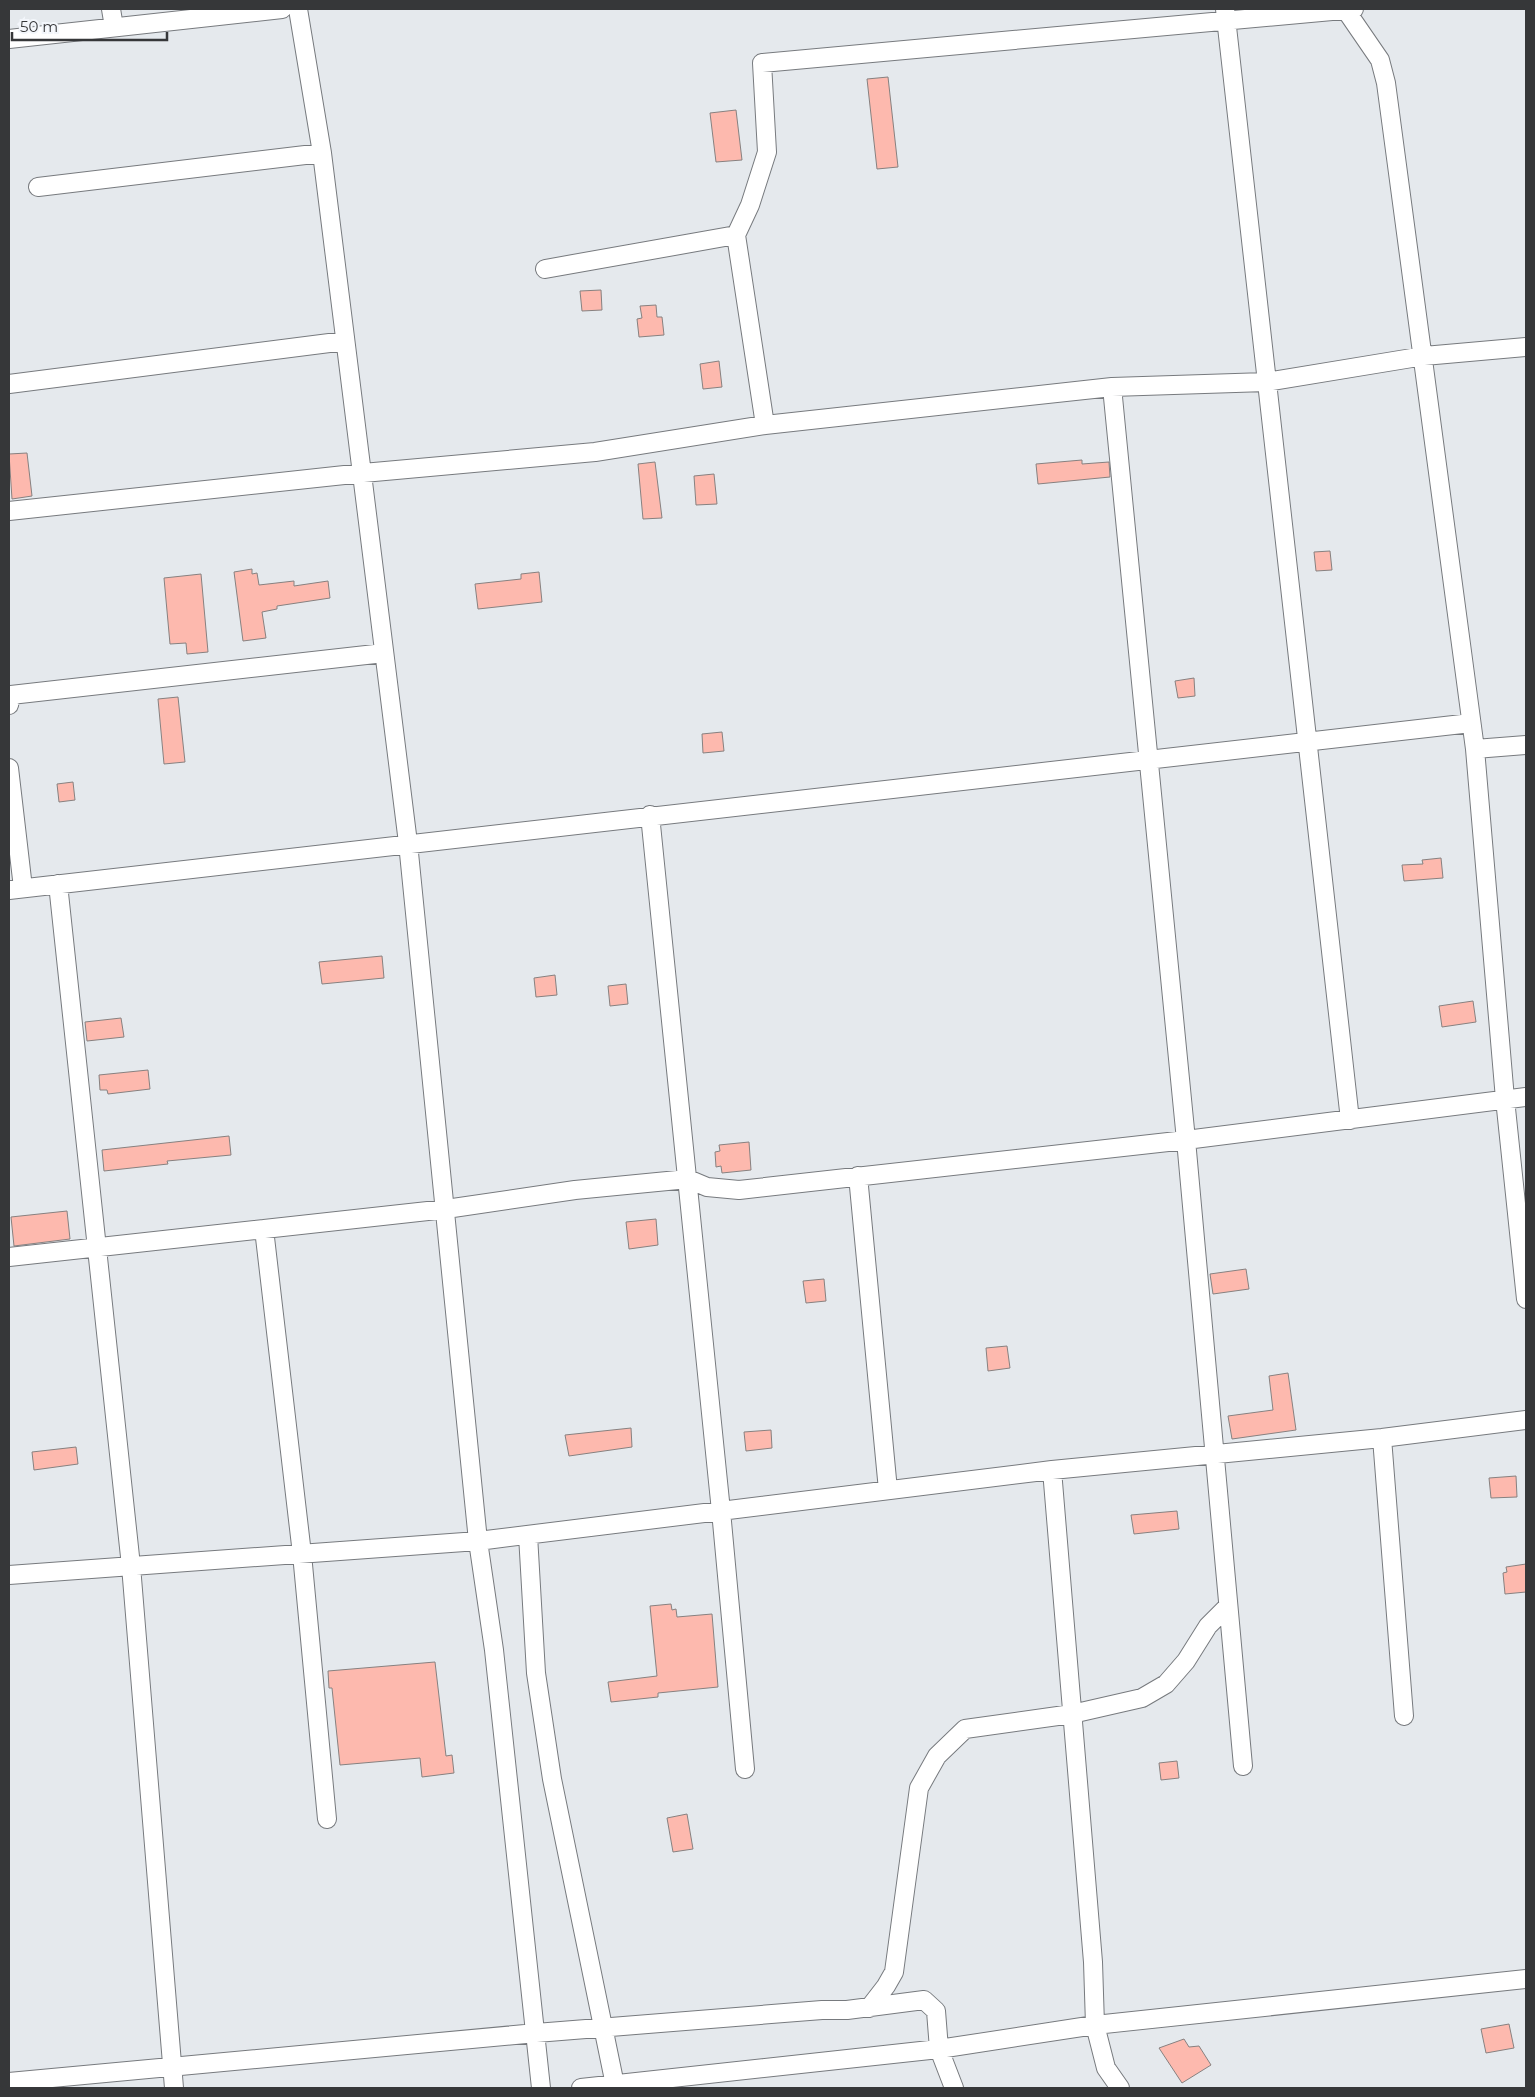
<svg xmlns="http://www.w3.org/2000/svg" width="1535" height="2097" font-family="Montserrat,sans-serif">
<rect width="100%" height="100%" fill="#e5e9ed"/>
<path fill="#fdb9ae" stroke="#878180" d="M 888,77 L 898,167 L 877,169 L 867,79 Z
M 736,110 L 742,160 L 716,162 L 710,113 Z
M 601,290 L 602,310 L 582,311 L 580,291 Z
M 656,305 L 657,317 L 662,317 L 664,335 L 639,337 L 637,319 L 642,318 L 640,306 Z
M 719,361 L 722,387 L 703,389 L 700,364 Z
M 27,453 L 32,496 L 12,499 L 9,454 Z
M 1082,460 L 1082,464 L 1109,462 L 1110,477 L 1038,484 L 1036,464 Z
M 655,462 L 662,518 L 643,519 L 638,464 Z
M 714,474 L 717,504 L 696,505 L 694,476 Z
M 1330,551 L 1332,570 L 1316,571 L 1314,552 Z
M 252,569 L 252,574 L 257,573 L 259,585 L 294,581 L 294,586 L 328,581 L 330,598 L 277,606 L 277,609 L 262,612 L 266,638 L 243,641 L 234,572 Z
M 539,572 L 542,602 L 478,609 L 475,584 L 521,579 L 521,574 Z
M 201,574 L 208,652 L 187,654 L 186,643 L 170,644 L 164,578 Z
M 1194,678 L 1195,696 L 1178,698 L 1175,681 Z
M 178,697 L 185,762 L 164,764 L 158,699 Z
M 722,732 L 724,751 L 703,753 L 702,734 Z
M 73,782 L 75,800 L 59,802 L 57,784 Z
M 1441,858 L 1443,878 L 1404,881 L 1402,865 L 1423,864 L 1422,860 Z
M 382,956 L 384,978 L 322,984 L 319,962 Z
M 555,975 L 557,995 L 536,997 L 534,978 Z
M 626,984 L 628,1004 L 610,1006 L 608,986 Z
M 1473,1001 L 1476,1022 L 1442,1027 L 1439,1006 Z
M 121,1018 L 124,1037 L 87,1041 L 85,1022 Z
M 148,1070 L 150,1089 L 108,1094 L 107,1090 L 100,1090 L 99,1075 Z
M 229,1136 L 231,1155 L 167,1161 L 168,1164 L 104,1171 L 102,1150 Z
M 749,1142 L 751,1170 L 722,1173 L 721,1166 L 716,1167 L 715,1152 L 720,1151 L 719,1145 Z
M 67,1211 L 70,1239 L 14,1246 L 11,1217 Z
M 656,1219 L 658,1245 L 629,1249 L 626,1222 Z
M 1246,1269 L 1249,1289 L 1213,1294 L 1210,1274 Z
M 824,1279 L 826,1301 L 806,1303 L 803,1281 Z
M 1007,1346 L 1010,1368 L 988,1371 L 986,1348 Z
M 1288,1373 L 1296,1430 L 1232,1439 L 1228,1416 L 1273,1410 L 1269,1376 Z
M 631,1428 L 632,1447 L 569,1456 L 565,1435 Z
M 771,1430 L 772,1448 L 746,1451 L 744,1432 Z
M 76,1447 L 78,1464 L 34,1470 L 32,1452 Z
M 1516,1476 L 1517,1497 L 1491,1498 L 1489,1478 Z
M 1177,1511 L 1179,1529 L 1134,1534 L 1131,1515 Z
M 1526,1564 L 1526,1592 L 1505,1594 L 1503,1573 L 1507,1572 L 1506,1567 Z
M 671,1604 L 672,1610 L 676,1609 L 677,1617 L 712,1614 L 718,1687 L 658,1693 L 658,1697 L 611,1702 L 608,1682 L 657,1676 L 650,1606 Z
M 435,1662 L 446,1756 L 452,1755 L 454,1773 L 422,1777 L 420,1758 L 340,1765 L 332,1688 L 329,1688 L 328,1671 Z
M 1177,1761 L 1179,1778 L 1161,1780 L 1159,1763 Z
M 687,1814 L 693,1849 L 673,1852 L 667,1818 Z
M 1509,2024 L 1514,2048 L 1486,2053 L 1481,2029 Z
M 1184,2039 L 1189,2047 L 1199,2046 L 1211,2065 L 1182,2083 L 1159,2048 Z"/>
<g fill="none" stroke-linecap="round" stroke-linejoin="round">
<g stroke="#777a7e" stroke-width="20">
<path id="minor" d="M 111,9 L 114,27
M 298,9 L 322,153 L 408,843 L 478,1541 L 494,1650 L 541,2088
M 1225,9 L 1350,1120
M 1345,9 L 1380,60 L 1386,83 L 1475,749 L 1505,1099 L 1526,1299
M 9,39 L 282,9
M 38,187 L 322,153
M 545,269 L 736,235
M 9,384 L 345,341
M 1112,387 L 1186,1140 L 1243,1766
M 765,425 L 736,235 L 750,205 L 767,152 L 762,63 L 1354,9
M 9,511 L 363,473 L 595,452 L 765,425 L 1112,387 L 1266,382 L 1424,356 L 1526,347
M 9,705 L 11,695 L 384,653
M 1475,749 L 1526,745
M 9,768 L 23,888
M 650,815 L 721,1511 L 745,1769
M 58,884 L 131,1566 L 174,2088
M 9,890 L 1471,723
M 858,1176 L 888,1490
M 264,1229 L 302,1554 L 327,1819
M 9,1257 L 446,1209 L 575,1190 L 688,1179 L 707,1187 L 739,1190 L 1186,1140 L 1526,1097
M 1382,1438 L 1404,1716
M 1052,1470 L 1093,1962 L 1095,2025 L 1106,2068 L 1120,2088
M 528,1535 L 536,1673 L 552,1779 L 615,2085
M 9,1575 L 478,1541 L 1052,1470 L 1382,1438 L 1526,1420
M 869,2008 L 886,1986 L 894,1972 L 919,1788 L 937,1756 L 965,1729 L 1072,1714 L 1142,1698 L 1166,1684 L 1186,1661 L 1208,1626 L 1228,1606
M 9,2082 L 536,2033 L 822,2010 L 847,2010 L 924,2000 L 936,2011 L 939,2049 L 954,2088
M 581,2088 L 939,2049 L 1095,2025 L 1526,1979"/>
</g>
<use href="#minor" stroke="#fff" stroke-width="18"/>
</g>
<rect width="1535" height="2097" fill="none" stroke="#363739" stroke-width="20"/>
<path d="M12 32v8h155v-8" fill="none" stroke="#363739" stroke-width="2.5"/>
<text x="20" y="32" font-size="15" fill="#363739" stroke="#f3f6fb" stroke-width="4" paint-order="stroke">50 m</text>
</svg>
